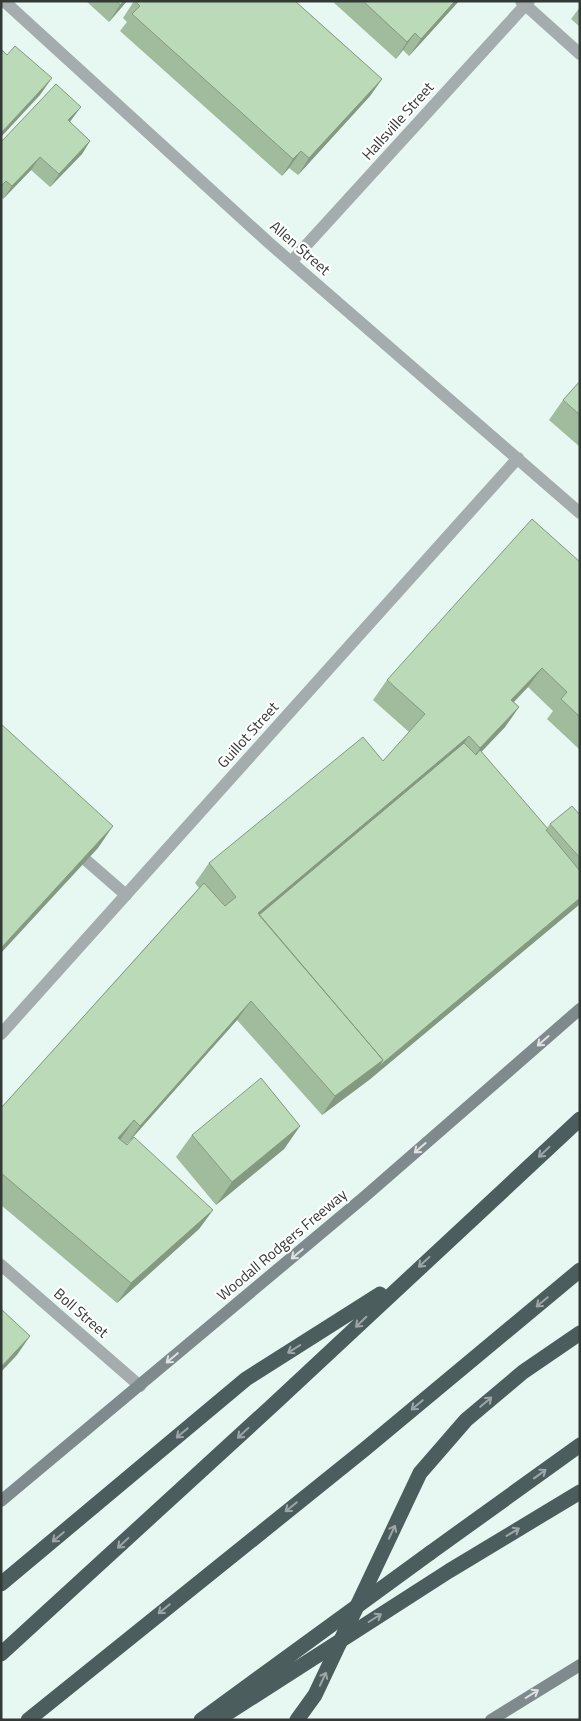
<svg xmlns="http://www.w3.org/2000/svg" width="581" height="1721" font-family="'Titillium Web',sans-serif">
<rect width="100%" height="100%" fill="#e6f8f1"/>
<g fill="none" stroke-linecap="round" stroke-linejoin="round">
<path stroke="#a4acad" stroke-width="12" d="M 521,1 L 580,54
M 87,861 L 126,895"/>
<path stroke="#a4acad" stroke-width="12" d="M 4,1 L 268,242 L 580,513
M 291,262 L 529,1
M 1,1034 L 518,458
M 1,1265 L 140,1386"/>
<path stroke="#7e8a8b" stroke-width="12" d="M 1,1501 L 363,1198 L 580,1009
M 491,1720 L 580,1665"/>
<path stroke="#4c5d5e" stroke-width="15" d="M 430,1553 L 580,1445
M 1,1584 L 246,1379 L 380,1294
M 1,1654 L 274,1404 L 580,1119
M 28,1720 L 365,1449 L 580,1270
M 297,1720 L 315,1695 L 420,1473 L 466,1420 L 523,1372 L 580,1333"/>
<path stroke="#4c5d5e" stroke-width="15" d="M 201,1720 L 430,1553
M 217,1720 L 449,1571 L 580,1492"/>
</g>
<path fill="#a1bb9d" d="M 86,1 L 127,1 L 109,22 Z
M 134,1 L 295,1 L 382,79 L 370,96 L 298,175 L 289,168 L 282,176 L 120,31 L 127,22 L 123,18 Z
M 332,1 L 459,1 L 409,56 L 403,50 L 396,59 Z
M 580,7 L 580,27 L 571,19 Z
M 72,119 L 70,122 L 90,141 L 82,154 L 50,187 L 31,170 L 3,199 L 1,197 L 1,142 Z
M 580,381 L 580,447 L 549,420 L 563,400 Z
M 580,562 L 580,750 L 547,719 L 553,711 L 528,687 L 514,702 L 519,707 L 505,727 L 481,752 L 547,828 L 550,824 L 580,815 L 580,904 L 369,1080 L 322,1115 L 237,1020 L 126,1145 L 213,1210 L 199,1229 L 117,1303 L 1,1205 L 1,1108 L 199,888 L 195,883 L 209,863 L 383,761 L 409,732 L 373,700 L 387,680 Z
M 300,1126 L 284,1149 L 216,1205 L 176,1157 L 192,1135 Z"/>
<path fill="#839980" d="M 124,1 L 127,1 L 109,22 L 120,5 Z
M 455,1 L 459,1 L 409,56 L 421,39 Z
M 415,33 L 403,50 L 396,59 L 407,42 Z
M 52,78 L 40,95 L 1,137 L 1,133 Z
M 382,79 L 370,96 L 298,175 L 309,158 Z
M 81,107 L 72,119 L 59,133 L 68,120 Z
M 90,141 L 82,154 L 50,187 L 59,174 Z
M 301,151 L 289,168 L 282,176 L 293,159 Z
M 40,157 L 31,170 L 3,199 L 12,186 Z
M 542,668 L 528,687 L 497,719 L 511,700 Z
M 519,707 L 505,727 L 467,767 L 480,748 Z
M 469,736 L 455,756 L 253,920 L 258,913 Z
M 113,826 L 98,848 L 1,953 L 1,948 Z
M 580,898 L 580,904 L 369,1080 L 378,1067 Z
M 251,1001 L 237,1020 L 126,1145 L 140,1126 Z
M 383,1060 L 369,1080 L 322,1115 L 335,1096 Z
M 134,1120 L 120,1140 L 118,1138 Z
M 300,1126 L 284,1149 L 216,1205 L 232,1182 Z
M 213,1210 L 199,1229 L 117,1303 L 131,1283 Z
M 30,1336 L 17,1355 L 1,1372 L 1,1367 Z"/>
<path fill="#bbdab7" stroke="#839980" d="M 117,1 L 124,1 L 120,5 Z
M 135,1 L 295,1 L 382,79 L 309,158 L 301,151 L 293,159 L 132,14 L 140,6 Z
M 363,1 L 455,1 L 421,39 L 415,33 L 407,42 Z
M 15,46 L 52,78 L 1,133 L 1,49 L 7,55 Z
M 56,84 L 81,107 L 68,120 L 90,141 L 59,174 L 40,157 L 12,186 L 6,181 L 1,186 L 1,142 Z
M 580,381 L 580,415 L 563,400 Z
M 532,519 L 580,562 L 580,717 L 561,699 L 567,692 L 542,668 L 511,700 L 519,707 L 480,748 L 469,736 L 258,913 L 383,1060 L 335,1096 L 251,1001 L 140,1126 L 134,1120 L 118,1138 L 127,1145 L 134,1137 L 213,1210 L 131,1283 L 1,1173 L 1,1108 L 204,883 L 225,906 L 236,897 L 209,863 L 363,737 L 383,761 L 425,714 L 387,680 Z
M 1,724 L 113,826 L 1,948 Z
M 464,743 L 476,755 L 480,750 L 548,829 L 546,830 L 580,871 L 580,898 L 378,1067 L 383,1060 L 259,915 Z
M 572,806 L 580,815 L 580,858 L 550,824 Z
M 261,1078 L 300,1126 L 232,1182 L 192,1135 Z
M 1,1309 L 30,1336 L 1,1367 Z"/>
<defs><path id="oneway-shaft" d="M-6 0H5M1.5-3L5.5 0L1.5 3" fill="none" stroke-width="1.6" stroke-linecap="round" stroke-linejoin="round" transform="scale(1.25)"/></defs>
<g stroke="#dfe2e2">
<use href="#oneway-shaft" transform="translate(543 1041) rotate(139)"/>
<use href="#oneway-shaft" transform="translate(420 1148) rotate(139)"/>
<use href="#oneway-shaft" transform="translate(297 1254) rotate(140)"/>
<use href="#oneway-shaft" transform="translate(172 1358) rotate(140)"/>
<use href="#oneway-shaft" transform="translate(532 1694) rotate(-32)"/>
</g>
<g stroke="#9da6a6">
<use href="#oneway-shaft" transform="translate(544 1152) rotate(137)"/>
<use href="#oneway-shaft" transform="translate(424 1262) rotate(137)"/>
<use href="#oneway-shaft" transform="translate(542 1302) rotate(140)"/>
<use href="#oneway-shaft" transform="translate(361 1322) rotate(136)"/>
<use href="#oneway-shaft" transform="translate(294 1349) rotate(148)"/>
<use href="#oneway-shaft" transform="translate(486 1402) rotate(-40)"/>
<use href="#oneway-shaft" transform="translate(417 1405) rotate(140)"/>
<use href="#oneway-shaft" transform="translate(182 1433) rotate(140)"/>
<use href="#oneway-shaft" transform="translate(243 1433) rotate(137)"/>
<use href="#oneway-shaft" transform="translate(540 1474) rotate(-36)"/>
<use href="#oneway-shaft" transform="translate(291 1507) rotate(141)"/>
<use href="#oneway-shaft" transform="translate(392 1532) rotate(-65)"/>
<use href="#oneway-shaft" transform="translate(513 1532) rotate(-31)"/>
<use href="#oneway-shaft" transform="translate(58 1537) rotate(140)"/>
<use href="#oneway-shaft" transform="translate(123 1543) rotate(137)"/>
<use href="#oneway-shaft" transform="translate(164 1609) rotate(141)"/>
<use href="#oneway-shaft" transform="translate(375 1618) rotate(-32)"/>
<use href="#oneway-shaft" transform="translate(323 1679) rotate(-65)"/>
</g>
<g text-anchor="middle" stroke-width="4.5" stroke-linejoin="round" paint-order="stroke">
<g font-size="15" fill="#323936" stroke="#fff">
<text transform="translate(398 121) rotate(-48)" y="5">Hallsville Street</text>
<text transform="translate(300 248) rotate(41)" y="5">Allen Street</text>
<text transform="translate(248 735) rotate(-48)" y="5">Guillot Street</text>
<text transform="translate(282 1245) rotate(-40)" y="5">Woodall Rodgers Freeway</text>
<text transform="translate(81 1313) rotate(41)" y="5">Boll Street</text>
</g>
</g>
<rect width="581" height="1721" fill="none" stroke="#323936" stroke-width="5"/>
</svg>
